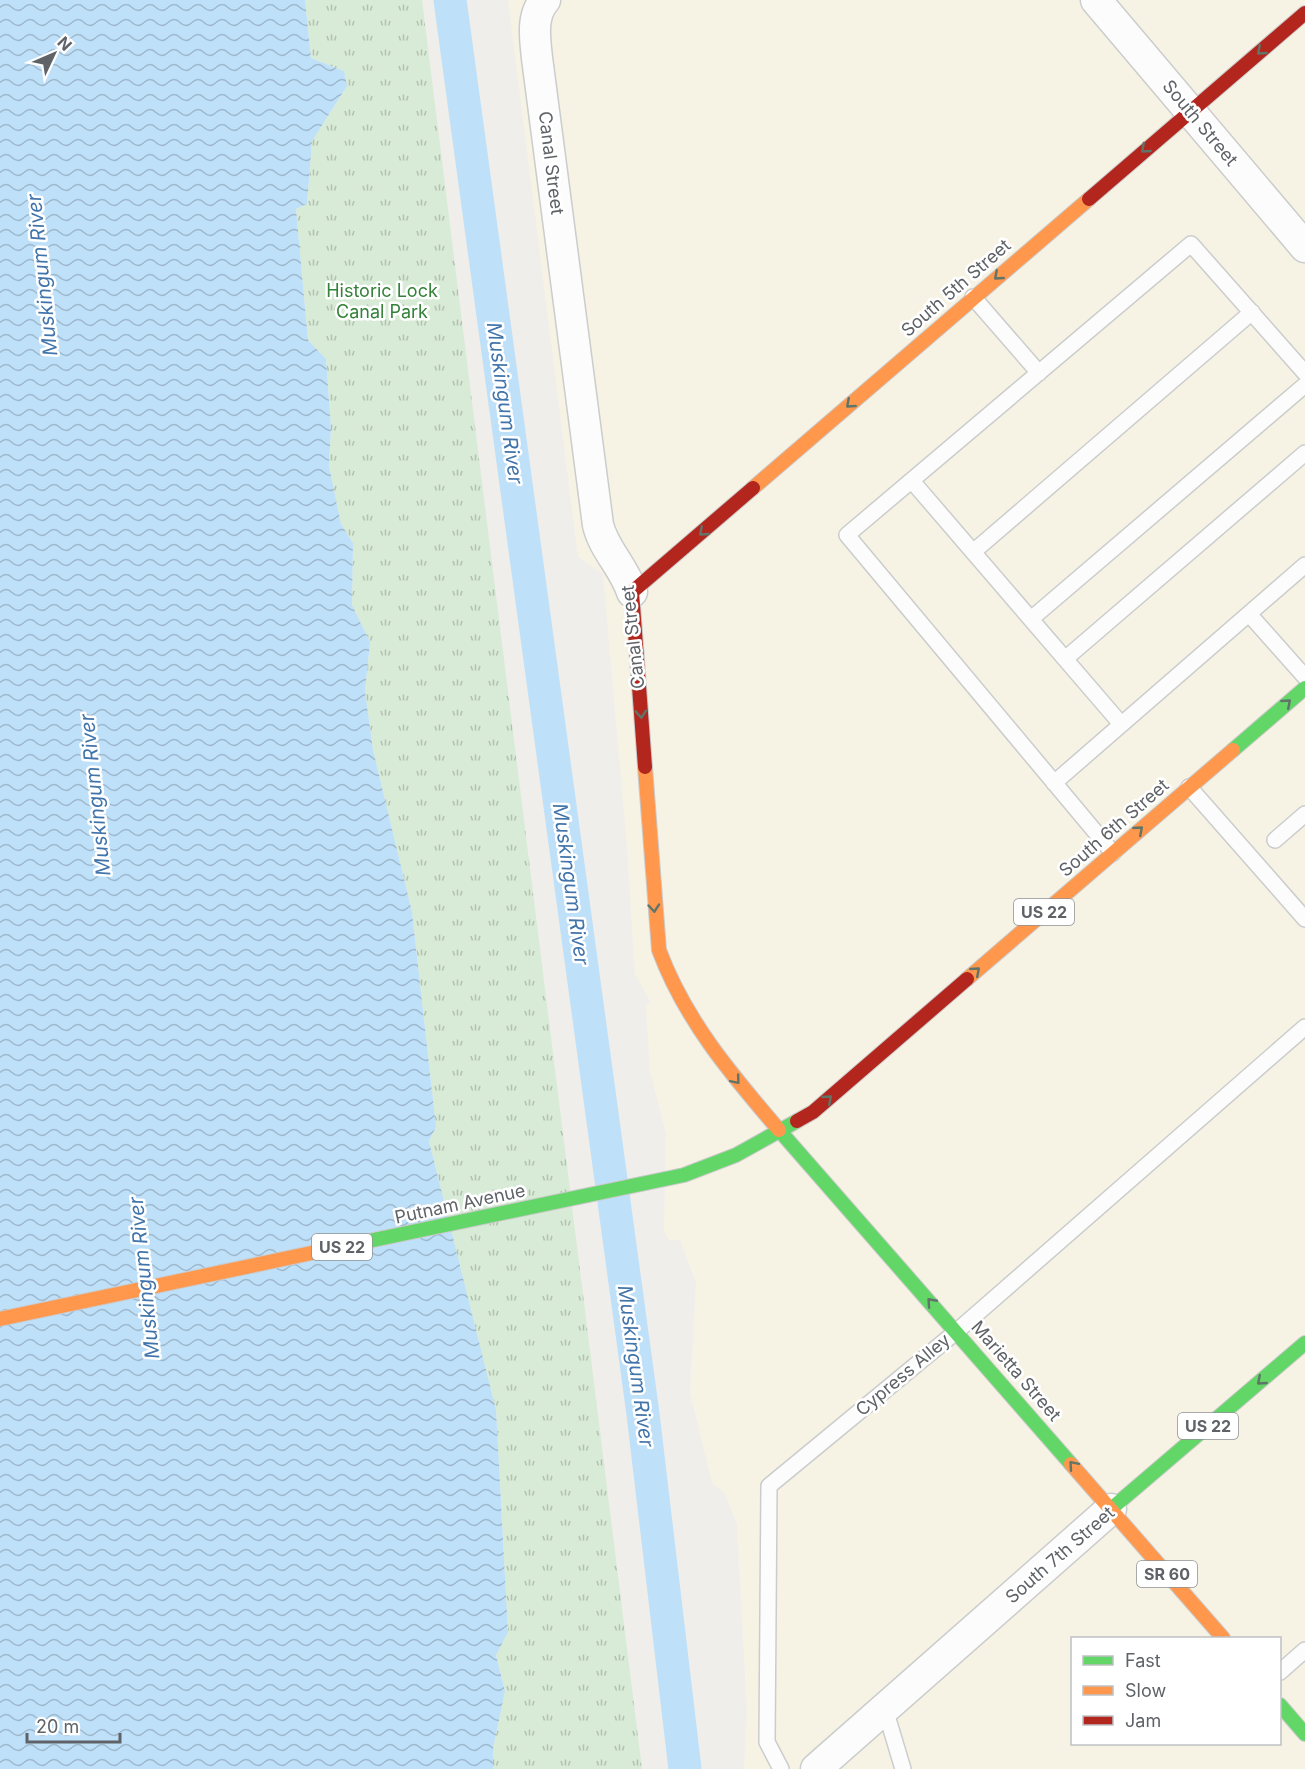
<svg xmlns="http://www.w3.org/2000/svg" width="1305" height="1769" font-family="Inter,sans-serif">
<defs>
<pattern id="park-tufts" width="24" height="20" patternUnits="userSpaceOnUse" patternTransform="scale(1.5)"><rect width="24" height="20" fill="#d8ebd6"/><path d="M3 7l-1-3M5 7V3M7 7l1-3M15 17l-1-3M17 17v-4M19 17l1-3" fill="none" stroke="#b2c2b1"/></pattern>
<pattern id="water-waves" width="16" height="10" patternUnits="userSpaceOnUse" patternTransform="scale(1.5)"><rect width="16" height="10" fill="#bfe0f9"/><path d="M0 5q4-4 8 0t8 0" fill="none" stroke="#9eb9cd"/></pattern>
</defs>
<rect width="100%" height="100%" fill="#efeeea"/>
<path fill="#f7f3e4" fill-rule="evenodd" d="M 508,0 L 1305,0 L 1305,1769 L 744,1769 L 747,1712 L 737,1524 L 724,1492 L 712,1483 L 690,1392 L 696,1283 L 680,1240 L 669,1240 L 664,1232 L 666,1134 L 650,1071 L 646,1006 L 651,1003 L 635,974 L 627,847 L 603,574 L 578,557 ZM 1072,1638 L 1280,1638 L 1280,1744 L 1072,1744 Z"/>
<path fill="url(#park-tufts)" d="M 305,0 L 422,0 L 642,1769 L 493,1769 L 493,1750 L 505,1691 L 496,1654 L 508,1631 L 496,1410 L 429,1141 L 436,1127 L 412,912 L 373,750 L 365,691 L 370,642 L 352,605 L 353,543 L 341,524 L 329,466 L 331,428 L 326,359 L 308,340 L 296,209 L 307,204 L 312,141 L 347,86 L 344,71 L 311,58 Z"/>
<path fill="url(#water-waves)" d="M 0,0 L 305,0 L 311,58 L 344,71 L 347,86 L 312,141 L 307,204 L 296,209 L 308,340 L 326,359 L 331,428 L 329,466 L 341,524 L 353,543 L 352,605 L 370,642 L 365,691 L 373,750 L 412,912 L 436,1127 L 429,1141 L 496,1410 L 508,1632 L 496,1655 L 505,1691 L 493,1749 L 493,1769 L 0,1769 Z"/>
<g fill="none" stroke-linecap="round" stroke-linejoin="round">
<path stroke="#bfe0f9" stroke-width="33" d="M 450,0 L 643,1414 L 685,1769"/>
<g stroke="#cbcccc" stroke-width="18">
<path id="lane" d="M 973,297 L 1039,373
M 912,481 L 1121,724
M 973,552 L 1252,312
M 1249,614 L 1305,677
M 1031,619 L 1305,385
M 1065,659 L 1305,453
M 1054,783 L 1305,565
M 1189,787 L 1305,919
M 1275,840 L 1305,814
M 1113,853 L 847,535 L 1191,244 L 1305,373
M 1280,1672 L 1305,1650
M 885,1709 L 903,1769
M 781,1769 L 767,1742 L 769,1486 L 957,1331 L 1305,1027"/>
</g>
<g stroke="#cbcccc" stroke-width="33">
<path id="street" d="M 545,0 C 531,16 535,38 537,58 L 598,525 C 604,550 624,567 632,592
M 1096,0 L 1305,247
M 816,1769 L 1111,1509"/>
</g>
<g stroke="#cacacb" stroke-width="16">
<path id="fast" d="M 1233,750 L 1305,688
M 779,1130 L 1071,1464
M 340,1247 L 684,1175 L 736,1155 L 797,1121
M 1111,1509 L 1305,1343
M 1280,1705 L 1305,1734"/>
</g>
<g stroke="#cacacb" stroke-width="16">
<path id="slow" d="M 753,488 L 1089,199
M 645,767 L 659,950 C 685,1020 731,1074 779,1130
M 967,979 L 1233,750
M 0,1319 L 340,1247
M 1071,1464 L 1223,1638"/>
</g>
<g stroke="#cacacb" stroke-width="16">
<path id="jam" d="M 1089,199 L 1305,13
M 645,767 L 632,592 L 753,488
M 797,1121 L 813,1112 L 967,979"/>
</g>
<use href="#lane" stroke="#fdfcfc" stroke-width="15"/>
<use href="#street" stroke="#fdfcfc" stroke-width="30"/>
<use href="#fast" stroke="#63d668" stroke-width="14"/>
<use href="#slow" stroke="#ff974d" stroke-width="14"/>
<use href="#jam" stroke="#b3261e" stroke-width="14"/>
</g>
<defs><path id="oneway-chevron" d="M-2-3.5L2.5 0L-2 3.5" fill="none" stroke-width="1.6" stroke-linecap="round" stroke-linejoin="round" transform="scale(1.5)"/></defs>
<g stroke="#607468">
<use href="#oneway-chevron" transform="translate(1261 51) rotate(139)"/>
<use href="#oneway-chevron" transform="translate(1145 149) rotate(139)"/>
<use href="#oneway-chevron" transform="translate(998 276) rotate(139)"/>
<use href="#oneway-chevron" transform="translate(850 404) rotate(139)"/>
<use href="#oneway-chevron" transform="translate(703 532) rotate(139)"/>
<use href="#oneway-chevron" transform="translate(1287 703) rotate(-41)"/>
<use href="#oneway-chevron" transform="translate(641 714) rotate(86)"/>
<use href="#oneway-chevron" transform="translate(1139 830) rotate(-41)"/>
<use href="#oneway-chevron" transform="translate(654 908) rotate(85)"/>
<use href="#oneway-chevron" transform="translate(976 971) rotate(-41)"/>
<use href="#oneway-chevron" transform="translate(736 1080) rotate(50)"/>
<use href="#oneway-chevron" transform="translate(828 1099) rotate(-41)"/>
<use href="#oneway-chevron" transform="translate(931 1302) rotate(-132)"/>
<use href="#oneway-chevron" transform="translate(1261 1381) rotate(139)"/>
<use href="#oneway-chevron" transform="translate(1073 1465) rotate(-131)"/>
</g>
<g text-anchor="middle" stroke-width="5" stroke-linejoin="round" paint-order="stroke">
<g fill="#fff" stroke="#8f9295" stroke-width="1.5">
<rect x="1014" y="899" width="60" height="26" rx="4.5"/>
<rect x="312" y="1234" width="60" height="26" rx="4.5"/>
<rect x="1178" y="1413" width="60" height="26" rx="4.5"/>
<rect x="1137" y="1561" width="60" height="26" rx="4.5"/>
</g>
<g font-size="16" font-weight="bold" fill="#5f6368">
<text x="1044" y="918">US 22</text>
<text x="342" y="1253">US 22</text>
<text x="1208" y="1432">US 22</text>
<text x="1167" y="1580">SR 60</text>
</g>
<g font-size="18" fill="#5f6368" stroke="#fff">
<text transform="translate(1200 123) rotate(50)" y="6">South Street</text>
<text transform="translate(551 163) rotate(83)" y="6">Canal Street</text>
<text transform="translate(956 288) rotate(-41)" y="6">South 5th Street</text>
<text transform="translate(633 637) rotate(-96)" y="6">Canal Street</text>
<text transform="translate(1114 828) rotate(-41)" y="6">South 6th Street</text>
<text transform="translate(460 1204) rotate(-12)" y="6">Putnam Avenue</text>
<text transform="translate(1016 1371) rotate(49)" y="6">Marietta Street</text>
<text transform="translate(903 1375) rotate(-40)" y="6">Cypress Alley</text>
<text transform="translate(1060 1555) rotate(-41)" y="6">South 7th Street</text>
</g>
<g font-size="18" fill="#348238" stroke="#fff">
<text x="382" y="297">Historic Lock<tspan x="382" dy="21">Canal Park</tspan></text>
</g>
<g font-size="20" font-style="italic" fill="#4174aa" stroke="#fff">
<text transform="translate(42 275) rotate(-96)" y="7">Muskingum River</text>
<text transform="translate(505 403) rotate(82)" y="7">Muskingum River</text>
<text transform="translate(95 795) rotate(-96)" y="7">Muskingum River</text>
<text transform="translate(571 884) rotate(82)" y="7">Muskingum River</text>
<text transform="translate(144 1278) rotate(-96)" y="7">Muskingum River</text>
<text transform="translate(636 1366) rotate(82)" y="7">Muskingum River</text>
</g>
</g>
<rect x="1071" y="1637" width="210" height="108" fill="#ffffff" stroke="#bfc1c3" stroke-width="1.5"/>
<rect x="1083" y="1656" width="30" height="9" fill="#63d668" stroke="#bfc1c3" stroke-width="1.5"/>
<text x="1125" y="1667" font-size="18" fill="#5f6368">Fast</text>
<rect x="1083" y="1686" width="30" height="9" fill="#ff974d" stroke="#bfc1c3" stroke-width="1.5"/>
<text x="1125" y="1697" font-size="18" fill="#5f6368">Slow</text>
<rect x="1083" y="1716" width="30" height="9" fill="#b3261e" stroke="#bfc1c3" stroke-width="1.5"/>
<text x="1125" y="1727" font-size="18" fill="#5f6368">Jam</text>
<g transform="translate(54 54) rotate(46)" stroke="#ffffff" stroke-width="4.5" paint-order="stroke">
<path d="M0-4.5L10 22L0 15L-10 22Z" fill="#5f6368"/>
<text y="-9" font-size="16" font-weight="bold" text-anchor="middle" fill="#5f6368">N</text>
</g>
<path d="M27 1733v9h93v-9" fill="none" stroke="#5f6368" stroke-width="3"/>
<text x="36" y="1733" font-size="18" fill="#5f6368" stroke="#ffffff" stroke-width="4.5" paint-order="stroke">20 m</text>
</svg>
